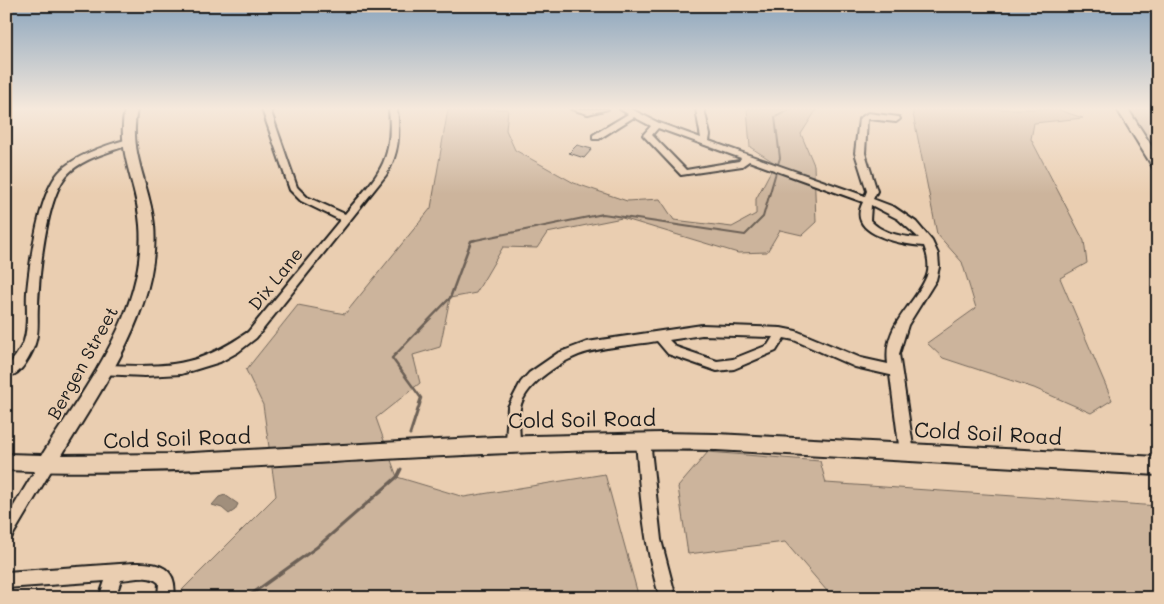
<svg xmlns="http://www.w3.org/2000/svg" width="1164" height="604" font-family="Mali,sans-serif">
<rect width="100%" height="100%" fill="#eaceb1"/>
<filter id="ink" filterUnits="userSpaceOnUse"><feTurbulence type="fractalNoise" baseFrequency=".02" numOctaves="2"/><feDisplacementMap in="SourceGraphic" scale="10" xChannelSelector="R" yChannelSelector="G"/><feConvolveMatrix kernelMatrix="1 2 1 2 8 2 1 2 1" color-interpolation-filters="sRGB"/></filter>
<g filter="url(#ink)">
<path fill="#ccb49c" stroke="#74685c" d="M 448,109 L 508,109 L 506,130 L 515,150 L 574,183 L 627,201 L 660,199 L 674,220 L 732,227 L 756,214 L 756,199 L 775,163 L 750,147 L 747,109 L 817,109 L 801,134 L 814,165 L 816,222 L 802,235 L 780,230 L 767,252 L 738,253 L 622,218 L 547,233 L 537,248 L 503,247 L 476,293 L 450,298 L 440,347 L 413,355 L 420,383 L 376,418 L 397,477 L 464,497 L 605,474 L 639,598 L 179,598 L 183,589 L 276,496 L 263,405 L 246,370 L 298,305 L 345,314 L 431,208 Z
M 912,109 L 1056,109 L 1083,118 L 1034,123 L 1031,139 L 1084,241 L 1087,263 L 1060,278 L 1112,400 L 1091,413 L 1034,388 L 943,358 L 927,343 L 976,308 L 962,262 L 937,234 Z
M 1122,109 L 1158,109 L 1158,164 Z
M 708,452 L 820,461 L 826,483 L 1158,506 L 1158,598 L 833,598 L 785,542 L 688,554 L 678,487 Z"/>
<path fill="#a18f7c" stroke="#6c6156" d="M 225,495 L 238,504 L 235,510 L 229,514 L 222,508 L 212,505 L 219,497 Z"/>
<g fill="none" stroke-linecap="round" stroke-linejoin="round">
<path stroke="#6c6156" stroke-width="2" d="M 778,164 L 780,158 L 775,117 L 791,109
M 471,241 L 603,214 L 745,235 L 763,217 L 776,172"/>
<path stroke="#6c6156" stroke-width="2.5" d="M 419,404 L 421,398 L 392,358 L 450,298 L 471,241 L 475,240"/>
<path stroke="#6c6156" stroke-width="3" d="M 410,434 L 420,403
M 246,598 L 317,547 L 397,477 L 401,469"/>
</g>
<path fill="#b8a18c" stroke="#1c1c1c" d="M 577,145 L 592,149 L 584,158 L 569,153 Z"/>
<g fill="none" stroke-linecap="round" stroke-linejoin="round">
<g stroke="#1c1c1c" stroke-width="4">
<path id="street" d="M 262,109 L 270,109 L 297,187 L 307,197 L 345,214 C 377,175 394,164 389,109 L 397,109 C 400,134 399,154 386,175 L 256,338 L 238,352 L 220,362 L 181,374 L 145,376 L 99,374 L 97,370 L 99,366 L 103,365 C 165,367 195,369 248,332 L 340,220 L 301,201 L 290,190 Z
M 571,109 L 608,109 L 588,114 Z
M 620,109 L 631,109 L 659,123 L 701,138 L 696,109 L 704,109 L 710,135 L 709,141 L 865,196 L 867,191 L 855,153 L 859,119 L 868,113 L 899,117 L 900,119 L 896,122 L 869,119 L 867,120 L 865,153 L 877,191 L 873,199 L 894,207 L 916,222 L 932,241 L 938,254 L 939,267 L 936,280 L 908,325 L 899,354 L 914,453 L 912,457 L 907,459 L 902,457 L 900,453 L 890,375 L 855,367 L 794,340 L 784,338 L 776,351 L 734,369 L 717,371 L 668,354 L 657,341 C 634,345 610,346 588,352 C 565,358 525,383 520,408 C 518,419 520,432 520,443 L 518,447 L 513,449 L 508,447 L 506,443 L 508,407 L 521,382 L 529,373 L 558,353 L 587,342 L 702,325 L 781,328 L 796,331 L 861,358 L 888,364 C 883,326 911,309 925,280 C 931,269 928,256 924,246 C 907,245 868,238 861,221 C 858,214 860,208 863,202 L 749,161 L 742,166 L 681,175 L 643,135 L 651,126 L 634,117 L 599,139 L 593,139 L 593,135 L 628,114 ZM 658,128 L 741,158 L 739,161 L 686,170 L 652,135 ZM 871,205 L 898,219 L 919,238 C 903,237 881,233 870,220 ZM 702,335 L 773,337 L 768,345 L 733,359 L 717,361 L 676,347 L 669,340 Z
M 128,139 L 132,142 L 131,144 C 111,152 81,158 66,176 C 46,200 39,273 38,305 C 37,317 39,329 36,340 C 34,350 20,379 8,375 L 6,370 C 12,360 20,352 24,341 C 29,326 26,307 27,292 C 30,261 39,189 62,169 C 79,154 107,145 128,139 Z
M 643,434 L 648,436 L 650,440 L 661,540 L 676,598 L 660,598 C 644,546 640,494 636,440 L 638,436 Z
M 47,458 L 52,459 L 54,464 L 52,469 L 11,538 L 6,540 L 6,519 L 42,459 Z
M 134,563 C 160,562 178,568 174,598 L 158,598 L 159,583 C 150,574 133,579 121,580 L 115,598 L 99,598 L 105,581 L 6,588 L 6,572 Z"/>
</g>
<g stroke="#1c1c1c" stroke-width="4">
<path id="secondary" d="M 125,109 L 137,109 C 128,153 150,184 154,225 C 161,307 102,388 62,455 L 174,454 L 495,437 L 661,433 L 716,434 L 1158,457 L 1158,475 L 716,450 C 605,448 494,453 384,459 C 258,466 132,476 6,470 L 6,454 L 42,455 C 85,387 147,310 140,225 C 137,183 116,153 125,109 Z
M 1117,109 L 1128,109 L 1158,156 L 1158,170 L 1154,169 Z"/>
</g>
<use href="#street" fill="#eaceb1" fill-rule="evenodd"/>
<use href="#secondary" fill="#eaceb1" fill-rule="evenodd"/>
</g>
</g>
<linearGradient id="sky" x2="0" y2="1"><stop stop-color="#8ba5bd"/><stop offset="0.56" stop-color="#f6e9dc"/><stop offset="1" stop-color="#f6e9dc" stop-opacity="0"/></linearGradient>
<rect width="1164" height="194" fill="url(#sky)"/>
<g text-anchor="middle" stroke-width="4.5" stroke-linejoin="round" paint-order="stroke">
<g font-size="18" fill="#1c1c1c" stroke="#eaceb1">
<text transform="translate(276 279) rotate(-51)" y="6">Dix Lane</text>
<text transform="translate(83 363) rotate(-61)" y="6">Bergen Street</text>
</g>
<g font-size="21" fill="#1c1c1c" stroke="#eaceb1">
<text transform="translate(582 420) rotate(-1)" y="7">Cold Soil Road</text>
<text transform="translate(988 434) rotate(3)" y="7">Cold Soil Road</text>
<text transform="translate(177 439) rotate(-2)" y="7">Cold Soil Road</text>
</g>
</g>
<rect width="1164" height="604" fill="none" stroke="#eaceb1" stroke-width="25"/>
<rect x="12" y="12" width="1139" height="579" fill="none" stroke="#1c1c1c" stroke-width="2" filter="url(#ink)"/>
</svg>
